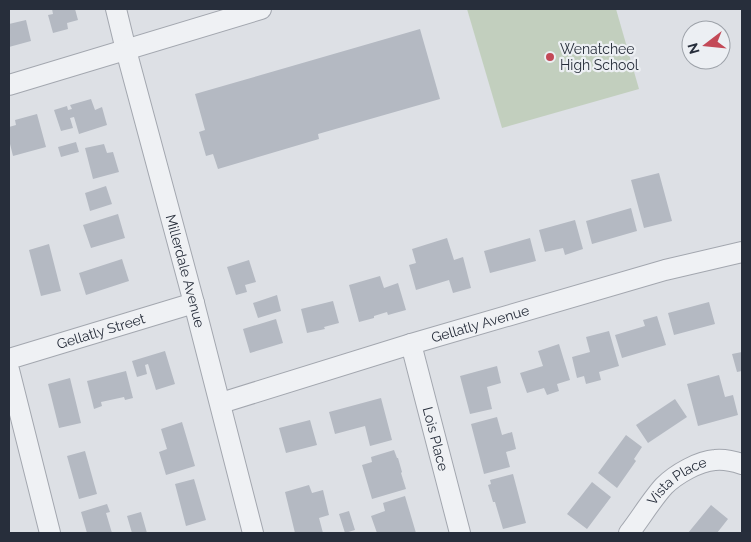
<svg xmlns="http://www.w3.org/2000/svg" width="751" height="542" font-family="Raleway,sans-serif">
<rect width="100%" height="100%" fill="#dde0e5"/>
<path fill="#c2cfbe" d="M 467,9 L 616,9 L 639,89 L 502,128 Z"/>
<path fill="#b4b9c2" d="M 52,9 L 75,9 L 78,20 L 67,23 L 68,29 L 53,33 L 48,15 L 53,14 Z
M 26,20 L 31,41 L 9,47 L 9,24 Z
M 420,29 L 440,99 L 318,134 L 319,139 L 218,169 L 213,154 L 206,156 L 199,132 L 205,130 L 195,94 Z
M 91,99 L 95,110 L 102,107 L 107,125 L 79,134 L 74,117 L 70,118 L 73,128 L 61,131 L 54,110 L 67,106 L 68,110 L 72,109 L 70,105 Z
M 37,114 L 46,147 L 13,156 L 9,140 L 9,127 L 16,125 L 15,120 Z
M 76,142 L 79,152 L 61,157 L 58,147 Z
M 104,144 L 107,153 L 113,152 L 119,172 L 93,179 L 85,148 Z
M 659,173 L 672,221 L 644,228 L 631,180 Z
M 106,186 L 112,204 L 90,211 L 85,193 Z
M 631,208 L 637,231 L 592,244 L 586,221 Z
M 118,214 L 125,238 L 91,248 L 83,225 Z
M 575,220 L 583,249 L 565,255 L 563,248 L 545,252 L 539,230 Z
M 447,238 L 454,260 L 463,257 L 471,288 L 453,293 L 449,280 L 416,290 L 409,265 L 416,263 L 412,249 Z
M 530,238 L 536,261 L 490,273 L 484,251 Z
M 49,244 L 61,291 L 41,296 L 29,250 Z
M 122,259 L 129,281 L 86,295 L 79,273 Z
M 249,260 L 256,282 L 245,285 L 247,292 L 236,295 L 227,267 Z
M 380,276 L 384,288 L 398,283 L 406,310 L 388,315 L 387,312 L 374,316 L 374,318 L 359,322 L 349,285 Z
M 277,295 L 281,311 L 258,318 L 253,303 Z
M 333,301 L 339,323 L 324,327 L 325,329 L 307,333 L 301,309 Z
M 709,302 L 715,324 L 674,335 L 668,313 Z
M 657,316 L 666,345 L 622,358 L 615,335 L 645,326 L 643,320 Z
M 276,319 L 283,343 L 250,353 L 243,329 Z
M 609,331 L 619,366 L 599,372 L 601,380 L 586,384 L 584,376 L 577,378 L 572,357 L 590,352 L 586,337 Z
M 559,344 L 570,380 L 557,384 L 559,391 L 547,395 L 544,388 L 527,393 L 520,373 L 543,366 L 538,351 Z
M 165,351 L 175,384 L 156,390 L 148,364 L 145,365 L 147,374 L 137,377 L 132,361 Z
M 742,352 L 742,371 L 737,372 L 732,354 Z
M 497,366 L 501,383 L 487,387 L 492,409 L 470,414 L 460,376 Z
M 126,371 L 133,398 L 125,400 L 124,397 L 101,402 L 102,406 L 94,409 L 87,381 Z
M 719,375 L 725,397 L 733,395 L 738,415 L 698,426 L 687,384 Z
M 70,378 L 81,423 L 59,428 L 48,384 Z
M 381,398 L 392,440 L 370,446 L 365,426 L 335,434 L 329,412 Z
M 675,399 L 687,417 L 648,443 L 636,425 Z
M 497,417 L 502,435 L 512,432 L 516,449 L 506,452 L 510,467 L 484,474 L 471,424 Z
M 310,420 L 317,445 L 286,453 L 279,428 Z
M 182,422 L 195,466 L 166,475 L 159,452 L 167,449 L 161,429 Z
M 626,435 L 642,447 L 634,459 L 636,461 L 617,488 L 598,473 Z
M 394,450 L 397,458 L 398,458 L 402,472 L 401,473 L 406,489 L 372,499 L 362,465 L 372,462 L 371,457 Z
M 85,451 L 97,494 L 79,499 L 67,456 Z
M 513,474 L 526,523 L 503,529 L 495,502 L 493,502 L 488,485 L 491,484 L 490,480 Z
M 194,479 L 206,520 L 186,526 L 175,484 Z
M 592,482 L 611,497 L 587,529 L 567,514 Z
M 309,485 L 312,493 L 323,490 L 329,515 L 319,518 L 323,533 L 295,533 L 285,492 Z
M 405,496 L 416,533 L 377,533 L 371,516 L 385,511 L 383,503 Z
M 107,504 L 110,512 L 106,513 L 112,533 L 87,533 L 81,512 Z
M 711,505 L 728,519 L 717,533 L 688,533 Z
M 349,511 L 355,530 L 345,533 L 339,514 Z
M 141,512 L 147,533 L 132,533 L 127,516 Z"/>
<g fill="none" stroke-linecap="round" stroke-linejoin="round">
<g stroke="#a3a7af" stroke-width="22">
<g id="minor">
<path id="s1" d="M 116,9 L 126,50 L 194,303 L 253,533"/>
<path d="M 9,85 L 261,9"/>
<path id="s2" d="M 411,344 L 460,533"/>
<path id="s3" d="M 9,359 L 194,303"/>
<path d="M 9,370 L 50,533"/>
<path id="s4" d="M 221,403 L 411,344 L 665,270 L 742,252"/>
<path id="s5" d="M 629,533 C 640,519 652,499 664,486 C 676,474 699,461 715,460 C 725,459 733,461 742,464"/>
</g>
</g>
<use href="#minor" stroke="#eff1f4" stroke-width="20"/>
</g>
<circle fill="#c34957" stroke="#eceff3" stroke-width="2" cx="550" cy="57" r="5"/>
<g text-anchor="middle" stroke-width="4.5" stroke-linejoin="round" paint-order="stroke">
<g font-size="14" fill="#272e3b" stroke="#eceff3" text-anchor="start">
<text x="560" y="54">Wenatchee<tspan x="560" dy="16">High School</tspan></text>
</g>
<g font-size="14" fill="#272e3b" stroke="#eceff3">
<text dy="5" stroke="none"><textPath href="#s1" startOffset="271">Millerdale Avenue</textPath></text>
<text dy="5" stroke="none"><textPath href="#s4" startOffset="271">Gellatly Avenue</textPath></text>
<text dy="5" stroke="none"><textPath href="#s3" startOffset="96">Gellatly Street</textPath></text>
<text dy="5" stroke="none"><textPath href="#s2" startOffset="98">Lois Place</textPath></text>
<text dy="5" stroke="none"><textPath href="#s5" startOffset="72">Vista Place</textPath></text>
</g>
</g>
<rect width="751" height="542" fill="none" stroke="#272e3b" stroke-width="20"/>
<g transform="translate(706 45) rotate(254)"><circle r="24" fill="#eceff3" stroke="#9da2a9"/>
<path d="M0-4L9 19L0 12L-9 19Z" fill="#c34957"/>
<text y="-8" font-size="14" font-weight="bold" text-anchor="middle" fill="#272e3b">N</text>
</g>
</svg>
